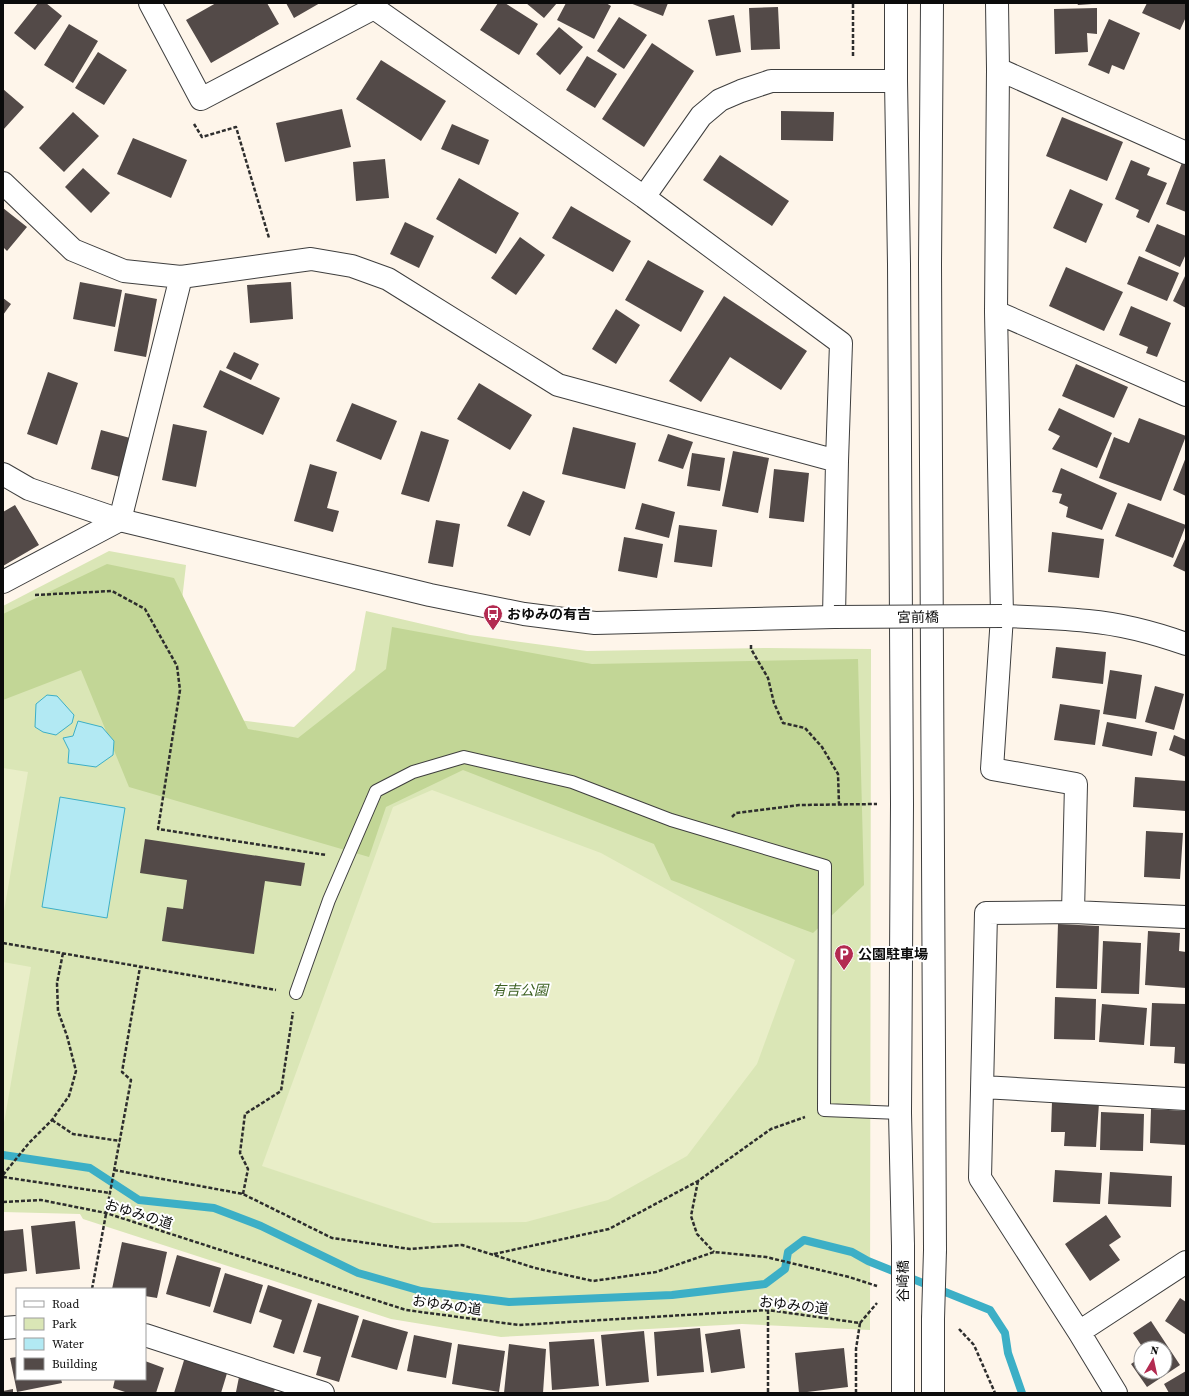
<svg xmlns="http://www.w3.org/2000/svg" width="1189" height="1396" font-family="'Source Serif 4','Noto Sans JP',serif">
<rect width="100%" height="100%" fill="#fef5ea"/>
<path fill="#dae6b6" d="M 109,551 L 186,565 L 182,600 L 239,720 L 294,727 L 355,670 L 366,611 L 470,635 L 587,651 L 767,648 L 871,649 L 870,1330 L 742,1324 L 501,1337 L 391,1319 L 83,1219 L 80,1214 L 3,1212 L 3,606 Z"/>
<path fill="#c2d696" d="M 107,564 L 174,578 L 248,729 L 298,738 L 386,669 L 392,627 L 592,664 L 858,659 L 864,885 L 813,933 L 671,880 L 654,844 L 463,770 L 386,807 L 369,857 L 129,787 L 81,670 L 3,700 L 3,614 Z"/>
<path fill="#e9eec8" d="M 3,768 L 28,772 L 3,917 Z
M 432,790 L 601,853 L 795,960 L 757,1064 L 687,1156 L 608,1200 L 526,1222 L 433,1223 L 262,1166 L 393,807 Z
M 3,962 L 31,967 L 4,1123 L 3,1123 Z"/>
<path fill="#b2e9f3" stroke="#3cafc6" d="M 47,695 L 57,696 L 74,715 L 72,723 L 56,735 L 43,732 L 35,727 L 36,704 Z
M 78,721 L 102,727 L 114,741 L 113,755 L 96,767 L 68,763 L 69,750 L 63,738 L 73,736 Z
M 60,797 L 125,808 L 107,918 L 42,907 Z"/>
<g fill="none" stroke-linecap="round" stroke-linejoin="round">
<path stroke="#3cafc6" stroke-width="8" d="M 3,1155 L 90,1168 L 139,1200 L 214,1208 L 261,1226 L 358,1273 L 421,1291 L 509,1302 L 672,1295 L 765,1284 L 785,1269 L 788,1252 L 804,1240 L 852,1252 L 868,1261 L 990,1310 L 1005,1333 L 1008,1353 L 1022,1393"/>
</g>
<path fill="#534a48" d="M 38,3 L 46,3 L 62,16 L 35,50 L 14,33 Z
M 216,3 L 267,3 L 279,24 L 211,63 L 186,20 Z
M 286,3 L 320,3 L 294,18 Z
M 498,3 L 505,3 L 538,24 L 519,55 L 480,30 Z
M 526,3 L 557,3 L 544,18 Z
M 566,3 L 606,3 L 611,6 L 594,39 L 557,20 Z
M 630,3 L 668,3 L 663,16 Z
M 1077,3 L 1092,3 L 1092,4 L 1078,5 Z
M 1147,3 L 1186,3 L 1186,17 L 1180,30 L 1142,13 Z
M 778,7 L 780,49 L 751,50 L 749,8 Z
M 1097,8 L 1097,34 L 1087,33 L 1088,52 L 1055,54 L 1054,9 Z
M 734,15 L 741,52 L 716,56 L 708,20 Z
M 619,17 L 647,35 L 624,69 L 597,51 Z
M 1109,19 L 1140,33 L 1124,70 L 1112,65 L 1109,74 L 1088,65 Z
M 69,24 L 98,41 L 73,83 L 44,65 Z
M 559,27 L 583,47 L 560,75 L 536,54 Z
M 652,43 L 694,71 L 644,147 L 602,119 Z
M 98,52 L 127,70 L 104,105 L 75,88 Z
M 587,56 L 617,74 L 595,108 L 566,90 Z
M 381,60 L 446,101 L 421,141 L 356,99 Z
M 3,89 L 24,107 L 3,130 Z
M 342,109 L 351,147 L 285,162 L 276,123 Z
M 781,111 L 834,112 L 833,141 L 781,140 Z
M 73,112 L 99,136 L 64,172 L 39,148 Z
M 1062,117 L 1123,142 L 1107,181 L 1046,156 Z
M 452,124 L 489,140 L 479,165 L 441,149 Z
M 133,138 L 187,160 L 171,198 L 117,174 Z
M 720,155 L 789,201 L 772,226 L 703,180 Z
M 385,159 L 389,198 L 356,201 L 353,162 Z
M 1131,160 L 1150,168 L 1147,175 L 1167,183 L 1149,223 L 1136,217 L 1139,210 L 1115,199 Z
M 1183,160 L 1186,161 L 1186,212 L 1166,204 Z
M 83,168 L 110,193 L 91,213 L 65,187 Z
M 459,178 L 519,213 L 496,254 L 436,219 Z
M 1070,189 L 1103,204 L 1086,243 L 1053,228 Z
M 571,206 L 631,241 L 613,272 L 552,238 Z
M 3,208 L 27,227 L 7,251 L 3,247 Z
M 405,222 L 434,236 L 419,268 L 390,254 Z
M 1157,224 L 1186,236 L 1186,254 L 1180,267 L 1145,251 Z
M 520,237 L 545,255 L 516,295 L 491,278 Z
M 1139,256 L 1179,273 L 1167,301 L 1127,284 Z
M 648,260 L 704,291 L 681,332 L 625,300 Z
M 1066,267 L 1123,292 L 1104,331 L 1049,306 Z
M 1186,274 L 1186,308 L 1173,301 Z
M 80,282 L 122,290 L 115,327 L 73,319 Z
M 291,282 L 293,319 L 250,323 L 247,285 Z
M 125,293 L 157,299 L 146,357 L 114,351 Z
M 724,296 L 807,351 L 781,390 L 730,357 L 701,402 L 669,381 Z
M 3,298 L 11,304 L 3,315 Z
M 1131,306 L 1171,323 L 1157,357 L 1146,353 L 1148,347 L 1119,335 Z
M 616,309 L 640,325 L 616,364 L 592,349 Z
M 234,352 L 259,364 L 251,380 L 226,368 Z
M 1076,364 L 1128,387 L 1114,418 L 1062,396 Z
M 220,370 L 280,398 L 263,435 L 203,407 Z
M 48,372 L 78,383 L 57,445 L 27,434 Z
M 479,383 L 532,415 L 510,450 L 457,419 Z
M 352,403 L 397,421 L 381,460 L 336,441 Z
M 1059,408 L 1112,433 L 1097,468 L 1052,449 L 1060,436 L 1048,430 Z
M 1139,418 L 1186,436 L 1161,501 L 1099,478 L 1114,437 L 1129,443 Z
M 173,424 L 207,431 L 196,487 L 162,480 Z
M 573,427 L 636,443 L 625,489 L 562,474 Z
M 101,430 L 130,438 L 120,477 L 91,469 Z
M 421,431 L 449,440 L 429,502 L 401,494 Z
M 668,434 L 693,442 L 683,469 L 658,461 Z
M 733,451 L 769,458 L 758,513 L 722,506 Z
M 692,453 L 725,458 L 720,491 L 687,486 Z
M 1186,457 L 1186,496 L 1173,490 Z
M 310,464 L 337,472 L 327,508 L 339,511 L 333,532 L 294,521 Z
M 1061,468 L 1117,493 L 1102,530 L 1066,517 L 1068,507 L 1059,503 L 1062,494 L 1052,492 Z
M 774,469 L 809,473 L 804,522 L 769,518 Z
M 523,491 L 545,501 L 530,536 L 507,526 Z
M 642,503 L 675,512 L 669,538 L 635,529 Z
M 1128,503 L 1186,525 L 1173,558 L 1115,536 Z
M 15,505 L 39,545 L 3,566 L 3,512 Z
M 436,520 L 460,524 L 453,567 L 428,563 Z
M 679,525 L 717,530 L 712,567 L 674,562 Z
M 1052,532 L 1104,539 L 1099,578 L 1048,572 Z
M 624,537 L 663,544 L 657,578 L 618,571 Z
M 1186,537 L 1186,572 L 1173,566 Z
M 1056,647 L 1106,652 L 1103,684 L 1052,678 Z
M 1110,670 L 1142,675 L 1136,719 L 1103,714 Z
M 1155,686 L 1184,694 L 1174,730 L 1145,722 Z
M 1060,704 L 1100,710 L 1095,745 L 1054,740 Z
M 1107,722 L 1157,732 L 1152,756 L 1102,746 Z
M 1174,735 L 1186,740 L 1186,757 L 1169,750 Z
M 1135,777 L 1186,781 L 1186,811 L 1133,807 Z
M 1146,831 L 1183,833 L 1180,879 L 1144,877 Z
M 145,839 L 305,863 L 301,886 L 265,881 L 254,954 L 162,941 L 167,907 L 183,909 L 187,880 L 140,873 Z
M 1058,924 L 1099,926 L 1097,989 L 1056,988 Z
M 1148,931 L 1180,933 L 1179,951 L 1186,952 L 1186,988 L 1145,985 Z
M 1103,941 L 1141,943 L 1139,994 L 1101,993 Z
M 1055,997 L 1096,999 L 1095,1040 L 1054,1039 Z
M 1152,1003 L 1186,1004 L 1186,1064 L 1174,1063 L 1175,1047 L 1150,1046 Z
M 1102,1004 L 1147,1008 L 1144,1045 L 1099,1042 Z
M 1052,1101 L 1099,1103 L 1096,1147 L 1064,1146 L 1065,1132 L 1051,1132 Z
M 1151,1109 L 1186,1111 L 1186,1145 L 1150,1143 Z
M 1101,1112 L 1144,1114 L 1143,1151 L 1100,1150 Z
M 1055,1170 L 1102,1173 L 1100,1204 L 1053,1202 Z
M 1110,1172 L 1172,1176 L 1171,1207 L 1108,1204 Z
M 1106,1215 L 1121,1237 L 1109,1245 L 1120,1260 L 1090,1281 L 1065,1244 Z
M 75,1221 L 80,1269 L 36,1274 L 31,1226 Z
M 23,1229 L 27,1271 L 3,1274 L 3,1231 Z
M 122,1242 L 167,1252 L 157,1298 L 145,1296 L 145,1289 L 112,1289 Z
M 177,1255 L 221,1268 L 210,1307 L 166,1294 Z
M 225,1273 L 263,1285 L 251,1324 L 213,1312 Z
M 268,1285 L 312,1300 L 294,1354 L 273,1347 L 282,1320 L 259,1312 Z
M 1180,1298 L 1186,1302 L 1186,1335 L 1165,1321 Z
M 318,1303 L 359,1316 L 339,1382 L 316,1375 L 321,1357 L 303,1352 Z
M 363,1319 L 408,1332 L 397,1370 L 351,1357 Z
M 1151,1321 L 1180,1365 L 1147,1387 L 1131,1364 L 1141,1357 L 1141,1372 L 1165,1372 L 1165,1348 L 1143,1348 L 1133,1333 Z
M 700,1328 L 704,1372 L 657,1376 L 654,1332 Z
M 740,1329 L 745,1368 L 711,1373 L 705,1334 Z
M 644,1331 L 649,1382 L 606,1386 L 601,1335 Z
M 414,1335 L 452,1343 L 446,1378 L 407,1371 Z
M 594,1339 L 599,1386 L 552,1390 L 549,1342 Z
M 458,1344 L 505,1351 L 499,1392 L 452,1384 Z
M 509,1344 L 546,1349 L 543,1393 L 504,1393 Z
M 844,1348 L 848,1387 L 799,1393 L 795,1353 Z
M 17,1357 L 17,1379 L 61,1379 L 62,1383 L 17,1392 L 10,1358 Z
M 185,1357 L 228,1370 L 221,1393 L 174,1393 Z
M 145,1361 L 164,1368 L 156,1393 L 128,1393 L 113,1388 L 115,1379 L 145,1379 Z
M 1186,1371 L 1186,1393 L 1169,1393 L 1164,1384 Z
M 239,1377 L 276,1384 L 274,1393 L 236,1392 Z
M 13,1389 L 13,1393 L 3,1393 L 3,1391 Z"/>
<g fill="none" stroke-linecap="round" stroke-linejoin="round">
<g stroke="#3e3e3e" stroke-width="14">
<path id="service" d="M 296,993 L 329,900 L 376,791 L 413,772 L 464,757 L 572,782 L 671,820 L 825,866 L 824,1110 L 900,1113"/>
</g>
<g stroke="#3e3e3e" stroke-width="24">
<path id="minor" d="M 150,3 L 201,99 L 374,8 L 376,3
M 997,3 L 998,69 L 996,312 L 1002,616 L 992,769 L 1076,784 L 1073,912
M 374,8 L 644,197 L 841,343 L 837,461 L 834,617
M 998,69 L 1186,153
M 3,183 L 73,250 L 124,271 L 181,277 L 311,259 L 352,266 L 388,279 L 558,385 L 837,461
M 644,197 L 701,116 L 720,100 L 741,91 L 771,81 L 896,81
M 996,312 L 1186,395
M 3,582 L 120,520 L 181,277
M 983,1087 L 1186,1099
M 3,1328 L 17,1327
M 1079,1332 L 1186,1262
M 145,1335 L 323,1393
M 1116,1393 L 1079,1332 L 980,1178 L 986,913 L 1073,912 L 1186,917"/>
</g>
<g stroke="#3e3e3e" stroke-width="24">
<path id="tertiary" d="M 896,3 L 896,81 L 899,264 L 902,804 L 900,1113 L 903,1246
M 932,3 L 930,264 L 935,1250
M 3,474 L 29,489 L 120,520 L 430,595 L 524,614 L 595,623 L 834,617
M 1002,616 C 1030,617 1059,618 1088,621 C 1121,624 1155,633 1186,644
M 903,1316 L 903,1393
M 933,1319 L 933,1393"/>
</g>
<path stroke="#2d2d2d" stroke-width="2.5" stroke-dasharray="4 2" stroke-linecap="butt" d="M 853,56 L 853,3
M 194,124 L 202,137 L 236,127 L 269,238
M 35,595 L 112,591 L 145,609 L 177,666 L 180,690 L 158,829 L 326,855
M 751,645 L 751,649 L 768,678 L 774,703 L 783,723 L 805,728 L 822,747 L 838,774 L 839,804
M 732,817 L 736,813 L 799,805 L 877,804
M 3,943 L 276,990
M 52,1120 L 73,1134 L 120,1141
M 114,1170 L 243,1194 L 332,1238 L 410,1249 L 462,1245 L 535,1268 L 593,1281 L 656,1272 L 714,1252 L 766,1257 L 849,1277 L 877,1286
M 3,1175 L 29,1143 L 52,1120 L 69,1096 L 76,1071 L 67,1036 L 58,1011 L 57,983 L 63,953
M 3,1177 L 110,1193
M 698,1181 L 691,1216 L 697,1234 L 714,1252
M 243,1194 L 248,1169 L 240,1153 L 245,1114 L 281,1091 L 293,1012
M 3,1202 L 41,1200 L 106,1213 L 406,1310 L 519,1325 L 768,1310 L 860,1323 L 877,1303
M 494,1254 L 609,1229 L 698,1181 L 771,1129 L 805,1117
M 92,1289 L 131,1080 L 122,1072 L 140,967
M 768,1310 L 768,1393
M 959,1329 L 974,1345 L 995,1393
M 856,1393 L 856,1349 L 860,1323"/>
<use href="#service" stroke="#fff" stroke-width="12"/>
<use href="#minor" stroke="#fff" stroke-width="22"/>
<use href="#tertiary" stroke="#fff" stroke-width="22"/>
<g stroke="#3e3e3e" stroke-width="24" stroke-linecap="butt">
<path id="tertiary-bridge" d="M 834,617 L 1002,616
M 903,1316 L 903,1246
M 933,1319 L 935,1250"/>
</g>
<use href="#tertiary-bridge" stroke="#fff" stroke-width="22"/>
</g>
<defs>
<g id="bus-pin" transform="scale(1)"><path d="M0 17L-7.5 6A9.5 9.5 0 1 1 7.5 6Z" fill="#b32b51" stroke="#fff"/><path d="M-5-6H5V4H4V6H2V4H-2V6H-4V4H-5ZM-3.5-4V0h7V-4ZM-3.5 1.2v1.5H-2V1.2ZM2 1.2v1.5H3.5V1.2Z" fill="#fff"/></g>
<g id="parking-pin" transform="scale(1)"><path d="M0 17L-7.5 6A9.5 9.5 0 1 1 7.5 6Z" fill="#b32b51" stroke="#fff"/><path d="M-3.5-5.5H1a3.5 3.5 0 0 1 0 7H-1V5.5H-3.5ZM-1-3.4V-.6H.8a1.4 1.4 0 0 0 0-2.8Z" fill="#fff"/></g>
</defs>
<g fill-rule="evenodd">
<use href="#bus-pin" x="493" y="614"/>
<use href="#parking-pin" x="844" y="954"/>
</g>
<g text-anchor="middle" stroke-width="4" stroke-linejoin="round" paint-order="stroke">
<g font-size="14" font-weight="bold" fill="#0b0b0b" stroke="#fff" text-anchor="start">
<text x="507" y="619">おゆみの有吉</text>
<text x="858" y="959">公園駐車場</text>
</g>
<g font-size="14" fill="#0b0b0b" stroke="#fff">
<text transform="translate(918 617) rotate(-1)" y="5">宮前橋</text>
<text transform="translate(139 1214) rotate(17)" y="5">おゆみの道</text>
<text transform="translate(903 1281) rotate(-90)" y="5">谷崎橋</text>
<text transform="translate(447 1305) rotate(8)" y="5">おゆみの道</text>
<text transform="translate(794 1305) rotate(6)" y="5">おゆみの道</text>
</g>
<g font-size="14" font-style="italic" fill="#3b5f20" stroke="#fff">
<text x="520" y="995">有吉公園</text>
</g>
</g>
<rect width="1189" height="1396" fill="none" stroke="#0b0b0b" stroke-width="8"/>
<rect x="16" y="1288" width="130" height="92" fill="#ffffff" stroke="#9d9d9d"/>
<rect x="24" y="1301" width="20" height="6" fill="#ffffff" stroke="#9d9d9d"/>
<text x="52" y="1308" font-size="12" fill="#0b0b0b">Road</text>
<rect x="24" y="1318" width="20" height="12" fill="#dae6b6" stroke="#9d9d9d"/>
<text x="52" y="1328" font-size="12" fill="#0b0b0b">Park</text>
<rect x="24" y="1338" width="20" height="12" fill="#b2e9f3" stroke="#9d9d9d"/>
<text x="52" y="1348" font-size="12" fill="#0b0b0b">Water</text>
<rect x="24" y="1358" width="20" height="12" fill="#534a48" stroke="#9d9d9d"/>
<text x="52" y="1368" font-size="12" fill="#0b0b0b">Building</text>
<g transform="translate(1153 1360) rotate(9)"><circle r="19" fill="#ffffff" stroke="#9d9d9d"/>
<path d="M0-3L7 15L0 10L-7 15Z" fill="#b32b51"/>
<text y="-6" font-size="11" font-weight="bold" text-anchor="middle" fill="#0b0b0b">N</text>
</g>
</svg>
